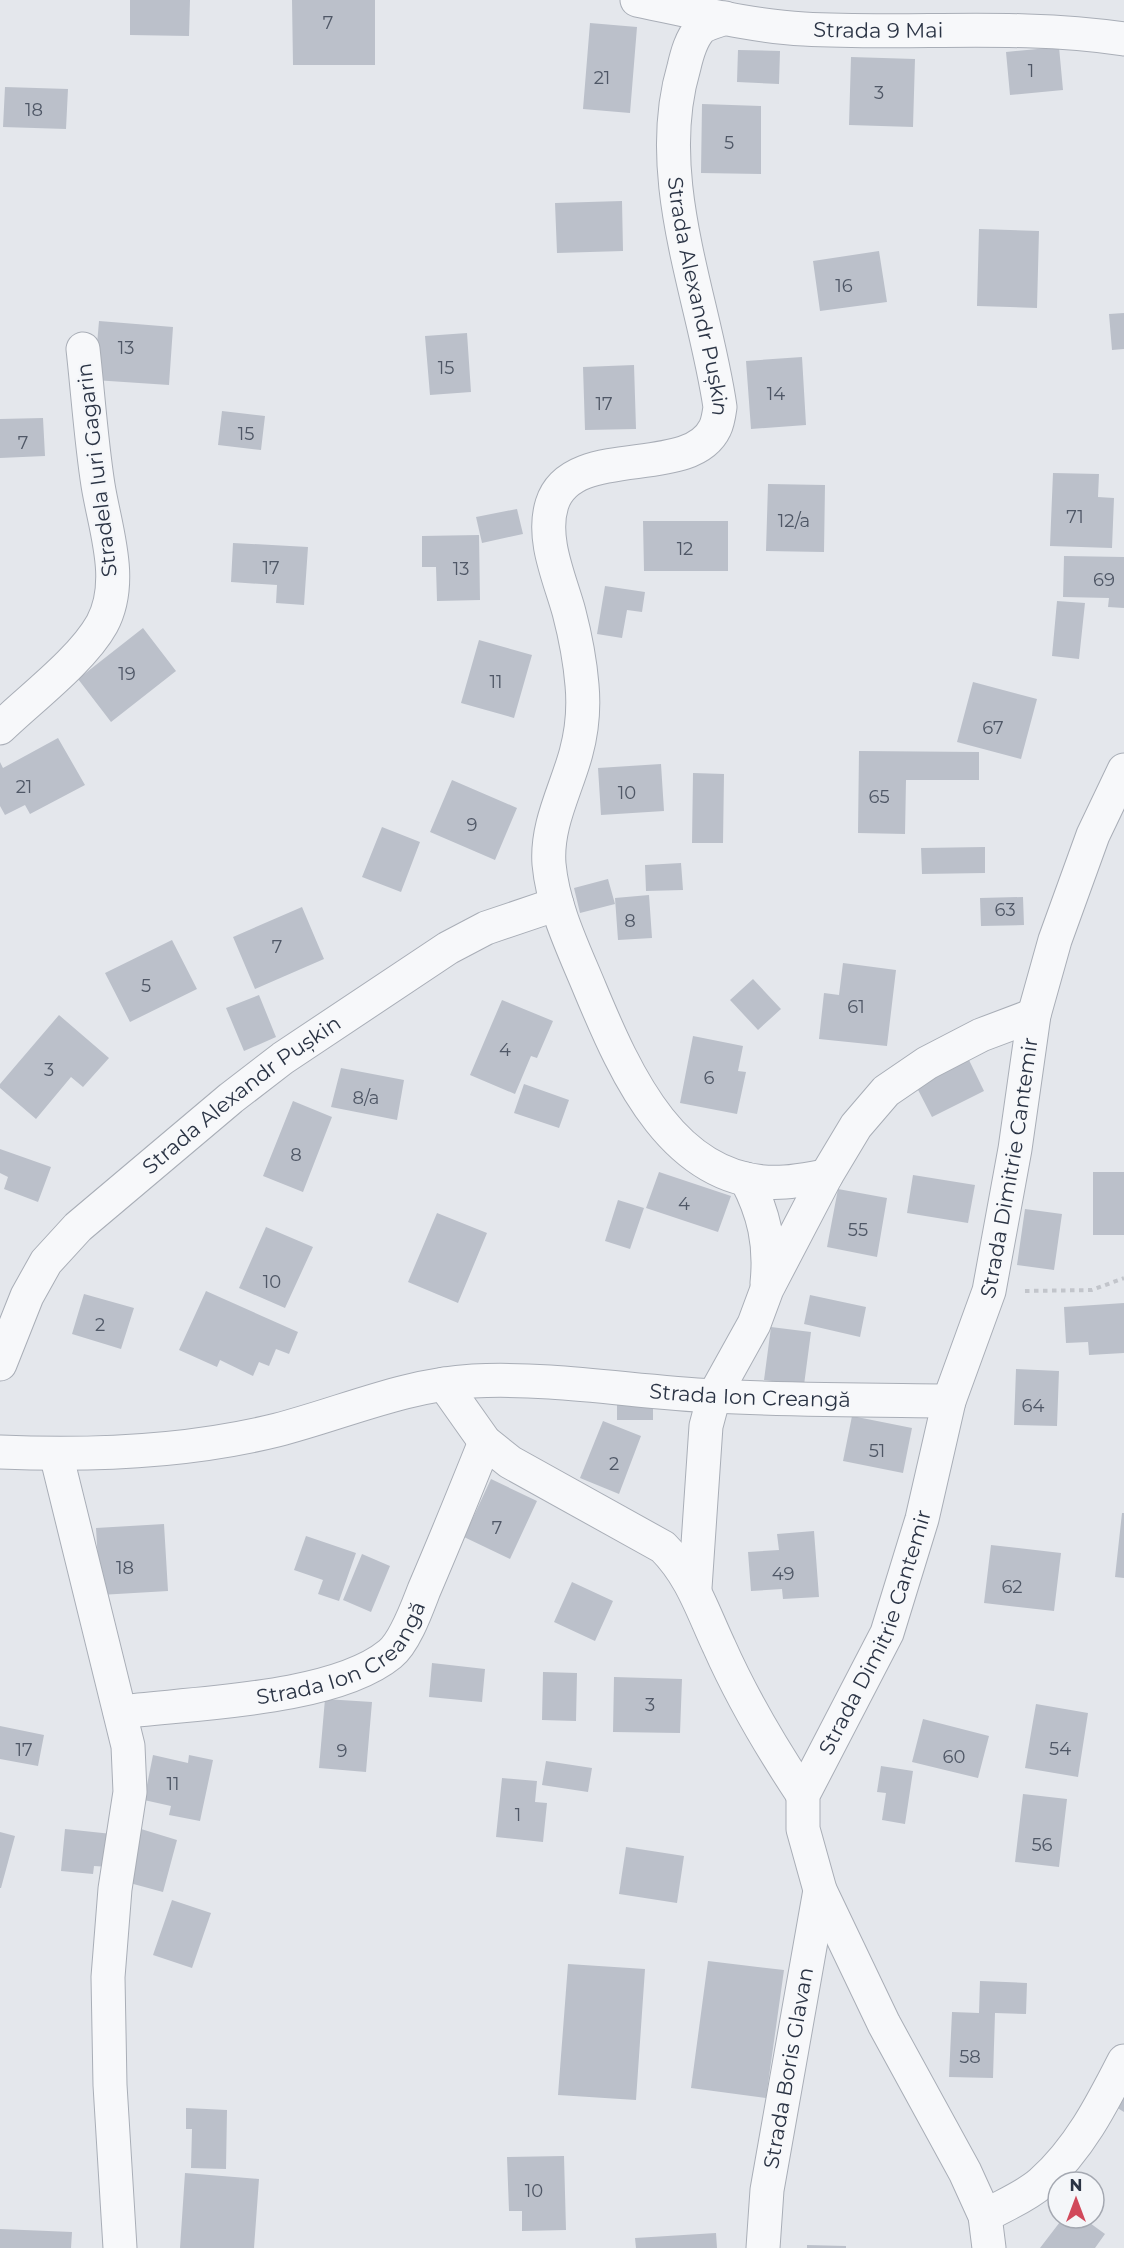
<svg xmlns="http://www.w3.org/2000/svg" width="1124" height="2248" font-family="Montserrat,sans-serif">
<rect width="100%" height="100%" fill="#e4e7ec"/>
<path fill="#bbc0ca" d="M 130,0 L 190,0 L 189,36 L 130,35 Z
M 292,0 L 375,0 L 375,65 L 293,65 Z
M 590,23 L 637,27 L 630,113 L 583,109 Z
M 1059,47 L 1063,90 L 1010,95 L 1006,52 Z
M 738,50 L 780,51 L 779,84 L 737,82 Z
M 851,57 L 915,59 L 913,127 L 849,125 Z
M 5,87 L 68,89 L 66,129 L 3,127 Z
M 702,104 L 761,106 L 761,174 L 701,173 Z
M 622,201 L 623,251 L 557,253 L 555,203 Z
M 979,229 L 1039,231 L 1037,308 L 977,306 Z
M 879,251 L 887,302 L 820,311 L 813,261 Z
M 1124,313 L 1124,349 L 1112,350 L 1109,314 Z
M 99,321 L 173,327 L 169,385 L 94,380 Z
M 467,333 L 471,392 L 430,395 L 425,336 Z
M 802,357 L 806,425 L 751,429 L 746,361 Z
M 634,365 L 636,429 L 585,430 L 583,367 Z
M 222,411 L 265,416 L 261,450 L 218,445 Z
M 43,418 L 45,456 L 0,458 L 0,419 Z
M 1053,473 L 1099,474 L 1098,497 L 1114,498 L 1112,548 L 1050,546 Z
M 768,484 L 825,485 L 824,552 L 766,551 Z
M 517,509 L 523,534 L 482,543 L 476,517 Z
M 643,521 L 728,521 L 728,571 L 644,571 Z
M 479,535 L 480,600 L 437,601 L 436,567 L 422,567 L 422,536 Z
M 233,543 L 308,547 L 304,605 L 276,603 L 277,585 L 231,582 Z
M 1064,556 L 1124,557 L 1124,608 L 1108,607 L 1109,598 L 1063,597 Z
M 605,586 L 645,592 L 642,612 L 627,610 L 622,638 L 597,634 Z
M 1057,601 L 1085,603 L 1079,659 L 1052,656 Z
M 143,628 L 176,671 L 111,722 L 78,679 Z
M 479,640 L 532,655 L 514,718 L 461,703 Z
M 973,682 L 1037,699 L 1021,759 L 957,742 Z
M 58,738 L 85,785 L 30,814 L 25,805 L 5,815 L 0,806 L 0,762 L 3,768 Z
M 859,751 L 979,752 L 979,780 L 906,780 L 905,834 L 858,833 Z
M 661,764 L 664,811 L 601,815 L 598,768 Z
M 693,773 L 724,774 L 723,843 L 692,843 Z
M 452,780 L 517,808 L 495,860 L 430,832 Z
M 382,827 L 420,842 L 401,892 L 362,877 Z
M 985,847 L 985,873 L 922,874 L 921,848 Z
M 681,863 L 683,890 L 646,891 L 645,865 Z
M 608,879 L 615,904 L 580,913 L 574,888 Z
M 649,895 L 652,938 L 618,940 L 615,898 Z
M 1023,897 L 1024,925 L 981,926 L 980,898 Z
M 302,907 L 324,959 L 255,989 L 233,937 Z
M 172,940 L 197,989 L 130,1022 L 105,973 Z
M 843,963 L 896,970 L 887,1046 L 819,1039 L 824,993 L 839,995 Z
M 753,979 L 781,1009 L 758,1030 L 730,1000 Z
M 259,995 L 276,1037 L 244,1051 L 226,1008 Z
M 502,1000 L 553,1021 L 537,1058 L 531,1056 L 515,1094 L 470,1075 Z
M 59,1015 L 109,1058 L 83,1087 L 71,1077 L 36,1119 L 0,1088 L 0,1084 Z
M 693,1036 L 743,1046 L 738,1071 L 746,1072 L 737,1114 L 680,1103 Z
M 969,1060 L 984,1091 L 932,1117 L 916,1086 Z
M 341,1068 L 404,1080 L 397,1120 L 331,1107 Z
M 524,1084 L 569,1100 L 559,1128 L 514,1113 Z
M 293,1101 L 332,1117 L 303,1192 L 263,1176 Z
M 0,1149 L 51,1167 L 38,1202 L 4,1189 L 8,1177 L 0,1173 Z
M 659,1172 L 731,1196 L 718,1232 L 646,1208 Z
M 1093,1172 L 1124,1172 L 1124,1235 L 1093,1235 Z
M 913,1175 L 975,1185 L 968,1223 L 907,1213 Z
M 838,1189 L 887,1198 L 877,1257 L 827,1247 Z
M 618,1200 L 644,1208 L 630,1249 L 605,1241 Z
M 1025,1209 L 1062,1214 L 1054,1270 L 1017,1265 Z
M 437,1213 L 487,1233 L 458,1303 L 408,1282 Z
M 266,1227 L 313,1247 L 285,1308 L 239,1288 Z
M 206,1291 L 298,1332 L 289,1354 L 276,1349 L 269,1366 L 259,1362 L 253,1376 L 220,1360 L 217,1367 L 179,1350 Z
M 84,1294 L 134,1308 L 121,1349 L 72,1334 Z
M 810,1295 L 866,1307 L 860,1337 L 804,1324 Z
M 1124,1303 L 1124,1353 L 1089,1355 L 1088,1342 L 1066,1343 L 1064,1307 Z
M 771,1327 L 811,1332 L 804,1385 L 764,1380 Z
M 1016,1369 L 1059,1371 L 1057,1426 L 1014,1425 Z
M 617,1401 L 653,1401 L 653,1420 L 617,1420 Z
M 852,1416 L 912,1428 L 903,1473 L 843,1461 Z
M 603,1421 L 641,1436 L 619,1494 L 580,1478 Z
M 491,1479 L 537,1501 L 510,1559 L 464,1537 Z
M 1122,1513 L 1124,1513 L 1124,1578 L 1115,1577 Z
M 164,1524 L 168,1591 L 100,1595 L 96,1528 Z
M 814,1531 L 819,1597 L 783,1599 L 782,1589 L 751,1591 L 748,1552 L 779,1550 L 777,1534 Z
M 306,1536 L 356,1553 L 339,1601 L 318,1594 L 323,1580 L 294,1570 Z
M 991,1545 L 1061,1553 L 1054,1611 L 984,1603 Z
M 362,1554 L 390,1566 L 371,1612 L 343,1600 Z
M 572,1582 L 613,1601 L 595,1641 L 554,1622 Z
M 432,1663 L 485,1669 L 482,1702 L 429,1697 Z
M 543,1672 L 577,1673 L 576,1721 L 542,1720 Z
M 614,1677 L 682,1679 L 680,1733 L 613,1732 Z
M 325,1699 L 372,1702 L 366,1772 L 319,1768 Z
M 1036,1704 L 1088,1713 L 1078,1777 L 1025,1768 Z
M 923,1719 L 989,1736 L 978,1778 L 912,1762 Z
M 0,1726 L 44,1735 L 38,1766 L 0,1759 Z
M 153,1755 L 188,1763 L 189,1755 L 213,1760 L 200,1821 L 169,1815 L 171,1806 L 144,1800 Z
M 546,1761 L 592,1768 L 588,1792 L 542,1785 Z
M 881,1766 L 913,1771 L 905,1824 L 882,1820 L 886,1793 L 877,1792 Z
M 502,1778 L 537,1781 L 535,1802 L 547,1803 L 543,1842 L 496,1837 Z
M 1023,1794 L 1067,1799 L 1059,1867 L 1015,1862 Z
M 65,1829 L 112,1834 L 109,1867 L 94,1866 L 93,1874 L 61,1871 Z
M 141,1829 L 177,1840 L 163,1892 L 126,1882 Z
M 0,1832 L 15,1836 L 1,1888 L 0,1888 Z
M 626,1847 L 684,1856 L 677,1903 L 619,1894 Z
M 172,1900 L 211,1913 L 192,1968 L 153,1955 Z
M 708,1961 L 784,1970 L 766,2098 L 691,2088 Z
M 568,1964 L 645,1969 L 636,2100 L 558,2095 Z
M 980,1981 L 1027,1983 L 1026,2014 L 995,2013 L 993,2078 L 949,2077 L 952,2012 L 979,2013 Z
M 1124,2083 L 1124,2112 L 1111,2104 Z
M 186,2108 L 227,2110 L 226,2169 L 191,2168 L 192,2129 L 186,2129 Z
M 564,2156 L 566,2230 L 522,2231 L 522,2211 L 509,2211 L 507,2157 Z
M 185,2173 L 259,2179 L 254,2248 L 180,2248 Z
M 1063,2218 L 1083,2218 L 1105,2234 L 1095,2248 L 1040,2248 Z
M 0,2229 L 72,2232 L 71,2248 L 0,2248 Z
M 716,2233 L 717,2248 L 636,2248 L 635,2238 Z
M 807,2245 L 846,2246 L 846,2248 L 807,2248 Z"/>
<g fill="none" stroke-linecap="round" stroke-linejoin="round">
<g stroke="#a9aeb7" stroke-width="35">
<g id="street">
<path id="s1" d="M 637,0 C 692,11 748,26 804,29 C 911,35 1018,23 1124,39"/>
<path id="s2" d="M 725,18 C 718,21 705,24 700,29 C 691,39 687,54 684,67 C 651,178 704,297 720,407 C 719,414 718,422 715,428 C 690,481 572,441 552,504 C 541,539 560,579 569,612 C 575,635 580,661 582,685 C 584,707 582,731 576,753 C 566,790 546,825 549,864 C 553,908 574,950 590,989 C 625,1073 675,1190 785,1182 C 799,1181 813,1178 826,1176"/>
<path d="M 0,728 C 30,699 82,660 102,624 C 125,581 105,529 98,485 C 91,440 88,394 83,349"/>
<path d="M 746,1179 C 764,1213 771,1244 767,1283"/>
<path id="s3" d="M 0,1364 L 27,1296 L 46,1262 L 78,1227 L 231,1098 L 283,1058 L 448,948 L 486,928 L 557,904"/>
<path d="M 444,1384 L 485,1442 L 510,1462 L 663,1547 C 692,1576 702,1610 719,1646 C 742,1698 771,1747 803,1795"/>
<path id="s4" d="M 0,1452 C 92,1456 188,1452 277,1430 C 343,1413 404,1385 473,1381 C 553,1377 634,1392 713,1396 C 792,1400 871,1400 949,1401"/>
<path d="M 56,1454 L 128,1746 L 130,1792 L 115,1889 L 108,1977 L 110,2085 L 120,2248"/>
<path d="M 695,1588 L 706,1426 L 714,1396 L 754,1324 L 767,1289 L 826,1176 L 856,1126 L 886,1091 L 927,1063 L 981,1035 L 1034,1015"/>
<path id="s5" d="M 120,1712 C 193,1703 334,1700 390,1654 C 405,1642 417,1608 424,1590 C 445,1541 465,1492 485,1442"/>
<path d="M 985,2216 C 1002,2206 1025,2197 1041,2183 C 1079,2149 1101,2106 1124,2061"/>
<path id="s6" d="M 763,2248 L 767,2190 L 820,1890"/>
<path id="s7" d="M 989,2248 L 985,2216 L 965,2172 L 884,2024 L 820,1890 L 803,1829 L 803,1795 L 887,1633 L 922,1519 L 949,1401 L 989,1291 L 1015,1149 L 1034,1015 L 1055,940 L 1093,835 L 1124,770"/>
</g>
</g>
<path stroke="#c2c5cb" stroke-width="4" stroke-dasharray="4.5 4.5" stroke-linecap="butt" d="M 1025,1291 L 1092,1290 L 1124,1278"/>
<use href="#street" stroke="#f7f8fa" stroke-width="33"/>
</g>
<g text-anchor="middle" stroke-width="5" stroke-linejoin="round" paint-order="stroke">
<g font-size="18" fill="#4f5766">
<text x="328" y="29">7</text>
<text x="1031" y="77">1</text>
<text x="602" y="84">21</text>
<text x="879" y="99">3</text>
<text x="34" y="116">18</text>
<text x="729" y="149">5</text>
<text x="844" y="292">16</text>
<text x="126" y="354">13</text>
<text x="446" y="374">15</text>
<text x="776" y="400">14</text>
<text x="604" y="410">17</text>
<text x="246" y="440">15</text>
<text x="23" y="449">7</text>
<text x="1075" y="523">71</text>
<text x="794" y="527">12/a</text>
<text x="685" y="555">12</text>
<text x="271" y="574">17</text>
<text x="461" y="575">13</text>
<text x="1104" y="586">69</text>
<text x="127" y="680">19</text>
<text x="496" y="688">11</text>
<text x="993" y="734">67</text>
<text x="24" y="793">21</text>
<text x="627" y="799">10</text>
<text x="879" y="803">65</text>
<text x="472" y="831">9</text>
<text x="1005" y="916">63</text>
<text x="630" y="927">8</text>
<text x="277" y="953">7</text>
<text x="146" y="992">5</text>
<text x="856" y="1013">61</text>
<text x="505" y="1056">4</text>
<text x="49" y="1076">3</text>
<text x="709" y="1084">6</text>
<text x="366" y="1104">8/a</text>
<text x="296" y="1161">8</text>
<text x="684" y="1210">4</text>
<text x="858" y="1236">55</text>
<text x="272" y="1288">10</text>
<text x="100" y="1331">2</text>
<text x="1033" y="1412">64</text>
<text x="877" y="1457">51</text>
<text x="614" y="1470">2</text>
<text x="497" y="1534">7</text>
<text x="125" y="1574">18</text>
<text x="783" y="1580">49</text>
<text x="1012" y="1593">62</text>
<text x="650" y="1711">3</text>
<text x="1060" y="1755">54</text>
<text x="24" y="1756">17</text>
<text x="342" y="1757">9</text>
<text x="954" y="1763">60</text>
<text x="173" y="1790">11</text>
<text x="518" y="1821">1</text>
<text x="1042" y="1851">56</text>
<text x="970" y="2063">58</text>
<text x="534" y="2197">10</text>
</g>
<g font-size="21" fill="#2b3445" stroke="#f4f6f9">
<text dy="7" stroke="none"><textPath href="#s1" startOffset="244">Strada 9 Mai</textPath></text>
<text dy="7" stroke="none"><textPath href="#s2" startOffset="302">Strada Alexandr Pușkin</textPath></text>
<text transform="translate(97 470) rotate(-97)" y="7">Stradela Iuri Gagarin</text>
<text dy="7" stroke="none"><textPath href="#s3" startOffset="370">Strada Alexandr Pușkin</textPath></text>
<text dy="7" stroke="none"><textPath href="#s7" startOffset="1160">Strada Dimitrie Cantemir</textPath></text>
<text dy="7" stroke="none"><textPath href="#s4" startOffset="759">Strada Ion Creangă</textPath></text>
<text dy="7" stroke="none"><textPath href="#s7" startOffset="674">Strada Dimitrie Cantemir</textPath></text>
<text dy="7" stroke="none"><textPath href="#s5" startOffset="238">Strada Ion Creangă</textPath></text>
<text dy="7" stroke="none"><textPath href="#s6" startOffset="182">Strada Boris Glavan</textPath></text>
</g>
</g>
<g transform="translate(1076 2200)"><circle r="28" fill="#f4f6f9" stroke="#a4a8b1" stroke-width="1.5"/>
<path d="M0-4.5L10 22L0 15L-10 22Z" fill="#d1495b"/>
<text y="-9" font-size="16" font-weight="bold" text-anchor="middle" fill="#2b3445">N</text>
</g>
</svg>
